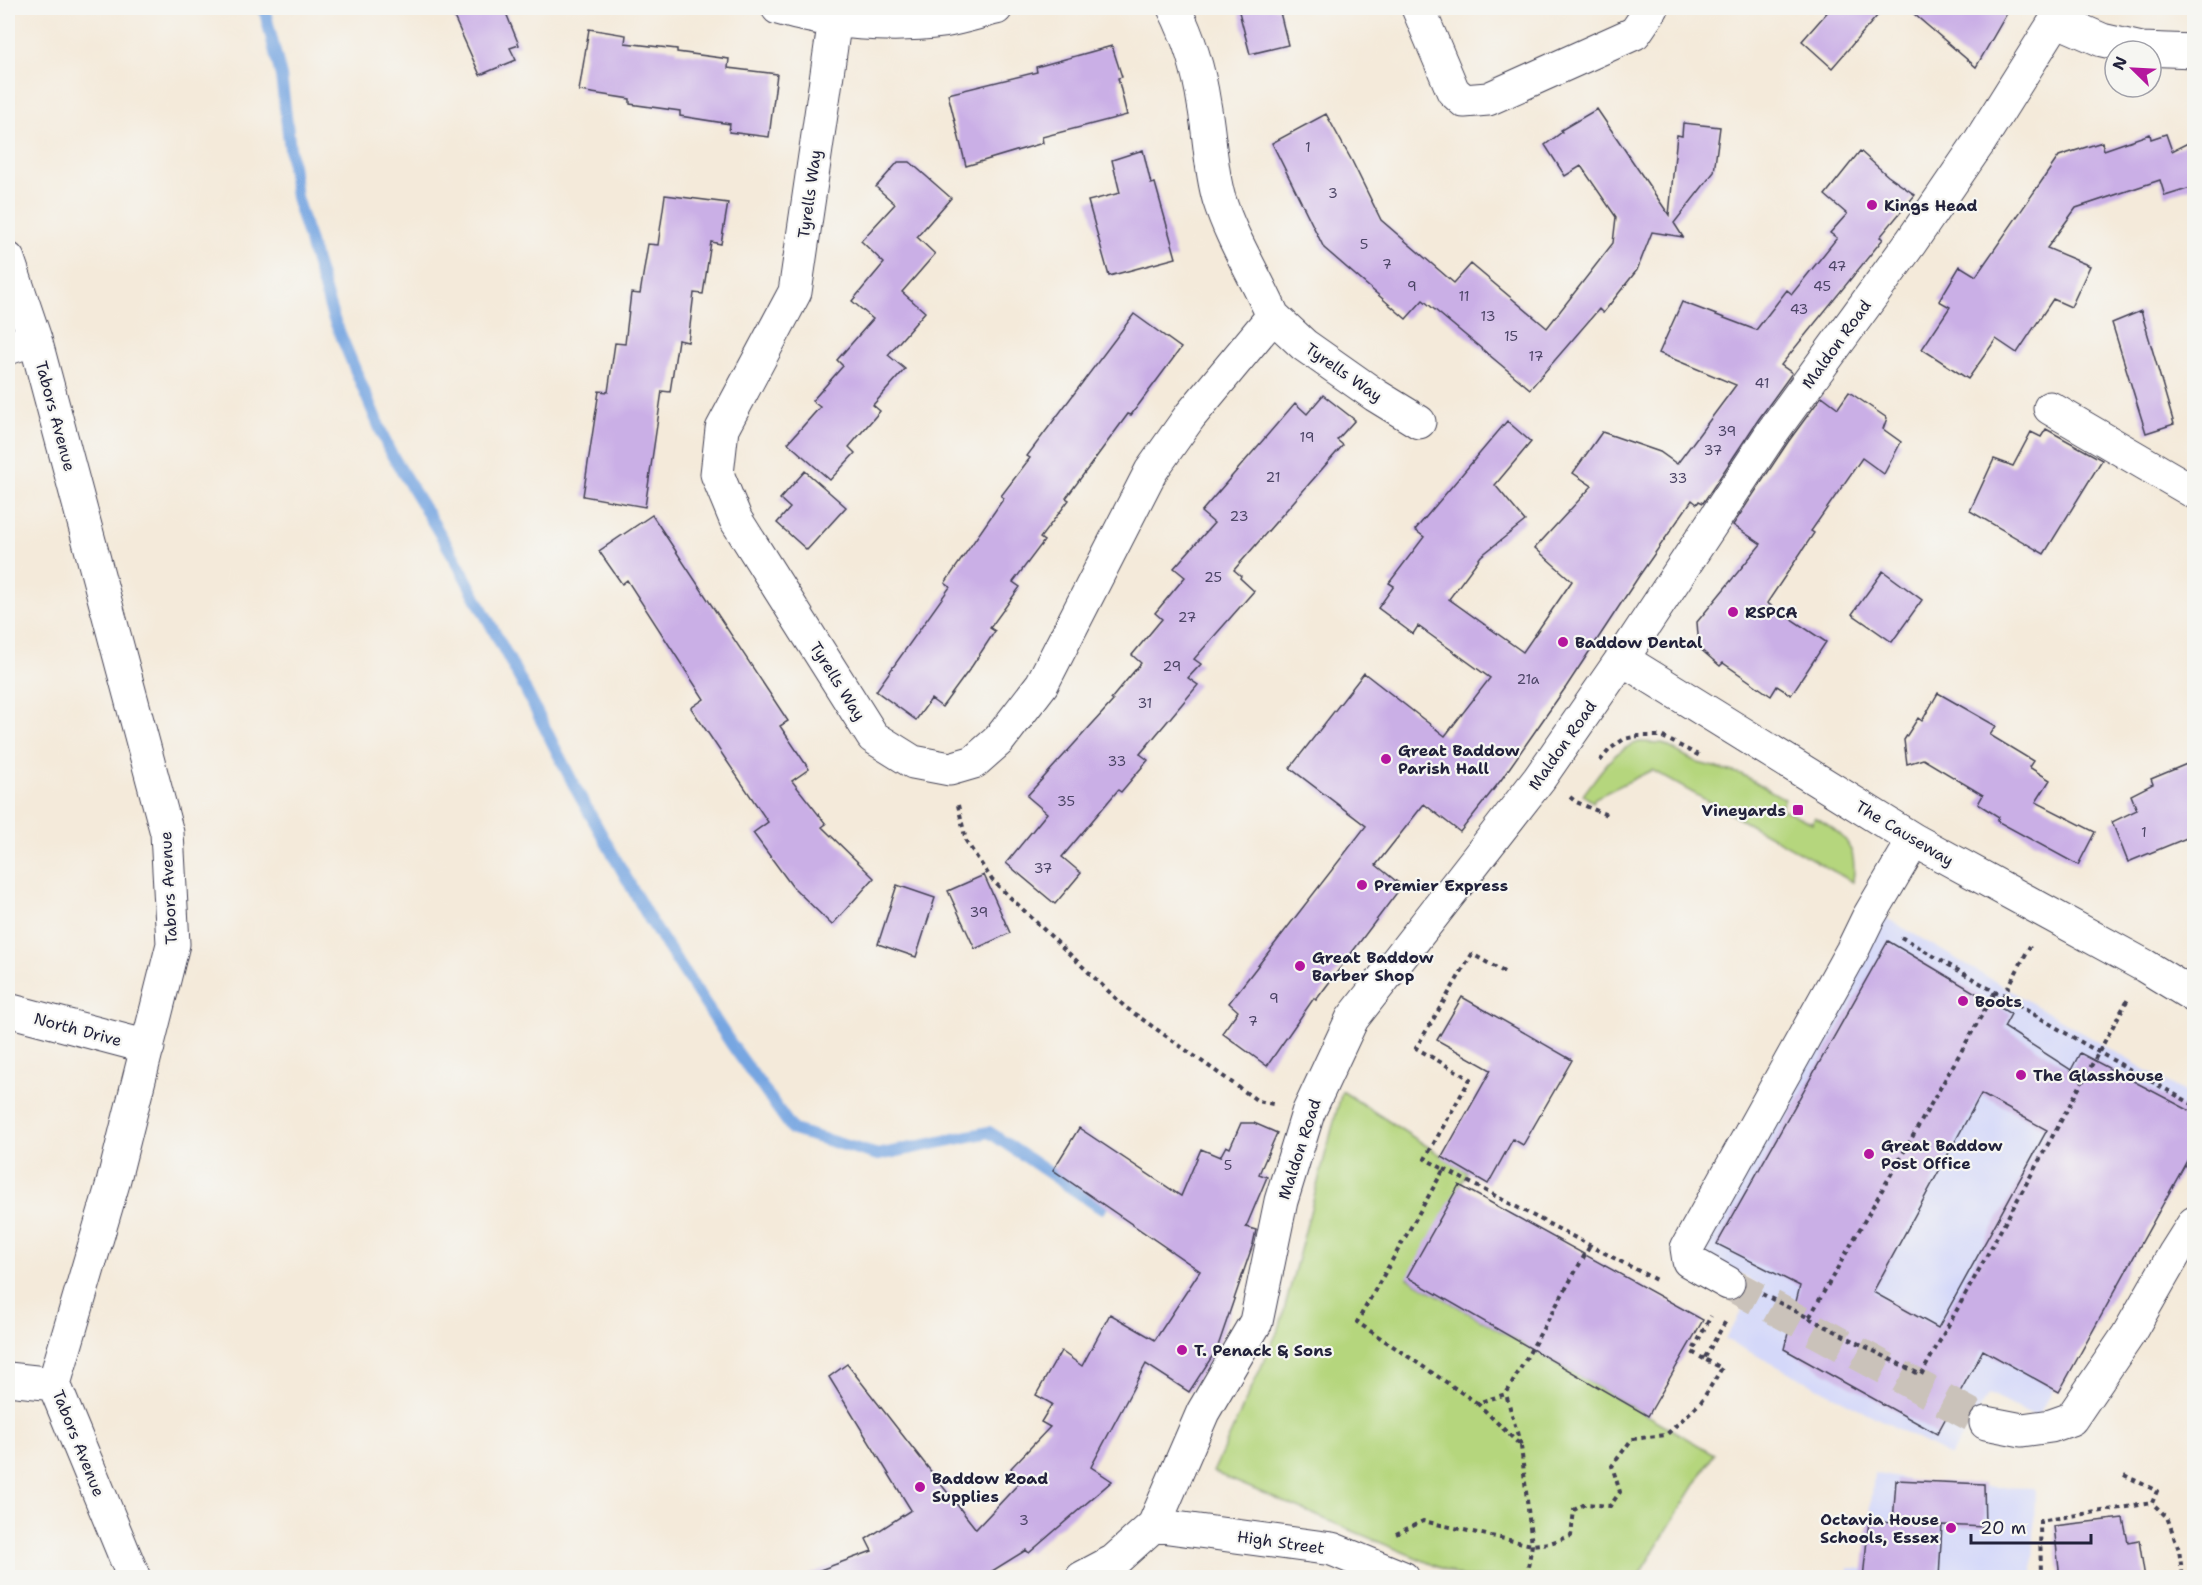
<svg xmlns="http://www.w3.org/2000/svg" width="2202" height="1585" font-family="'Shantell Sans',sans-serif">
<rect width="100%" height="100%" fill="#f6f6f2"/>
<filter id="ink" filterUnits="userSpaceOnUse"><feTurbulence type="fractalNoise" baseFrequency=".0167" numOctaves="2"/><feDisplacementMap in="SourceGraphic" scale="12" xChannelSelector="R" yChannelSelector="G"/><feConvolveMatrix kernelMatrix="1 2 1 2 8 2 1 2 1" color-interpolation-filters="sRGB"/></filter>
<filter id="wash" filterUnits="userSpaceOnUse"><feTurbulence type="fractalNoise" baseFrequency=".008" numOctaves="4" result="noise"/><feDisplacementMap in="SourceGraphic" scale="24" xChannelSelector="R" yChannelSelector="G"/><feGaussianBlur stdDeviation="1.35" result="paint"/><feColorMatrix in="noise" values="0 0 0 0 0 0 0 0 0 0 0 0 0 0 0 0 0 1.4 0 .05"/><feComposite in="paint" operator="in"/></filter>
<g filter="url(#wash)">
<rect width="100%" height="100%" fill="#f4eada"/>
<path fill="#d4d8f9" d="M 1883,916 L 2194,1098 L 2194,1127 L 2037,1418 L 1989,1394 L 1950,1456 L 1725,1339 L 1758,1284 L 1697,1250 Z
M 1874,1473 L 1931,1485 L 2035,1488 L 2033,1577 L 1847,1578 L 1848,1568 L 1865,1569 Z"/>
<path fill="#b5d67d" stroke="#6c7c5c" stroke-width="1.5" d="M 1639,742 L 1662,743 L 1698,763 L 1741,774 L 1785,799 L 1780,808 L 1812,823 L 1815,817 C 1845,835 1858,845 1853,882 L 1652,770 L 1595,798 L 1593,802 L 1583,795 C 1600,773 1611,751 1639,742 Z
M 1342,1091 L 1467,1172 L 1408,1278 L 1714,1454 L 1637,1578 L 1462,1577 L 1213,1472 L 1280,1326 Z"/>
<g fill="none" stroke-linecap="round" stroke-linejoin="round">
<path stroke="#77a6e1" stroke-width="12" d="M 264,8 L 281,76 L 296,197 L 333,317 L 389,450 L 454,557 L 522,683 L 577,791 L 650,920 L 732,1045 L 793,1130 L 878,1155 L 989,1132 L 1101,1208"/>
</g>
<g id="blocks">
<path fill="#caafe6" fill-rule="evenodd" d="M 450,8 L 504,8 L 519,45 L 510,48 L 516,60 L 480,75 Z
M 1238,8 L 1279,8 L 1288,45 L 1250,54 Z
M 1831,8 L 1884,8 L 1832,68 L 1802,41 Z
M 1907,8 L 2010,8 L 1976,67 Z
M 589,29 L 626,35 L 625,43 L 677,49 L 677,52 L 729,59 L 728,68 L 777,74 L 769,137 L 729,132 L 730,124 L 680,116 L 680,111 L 630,104 L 630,99 L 579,91 Z
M 1112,46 L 1122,77 L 1118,78 L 1127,115 L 1042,137 L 1043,143 L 966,166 L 948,94 L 1037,72 L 1036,67 Z
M 1597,109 L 1669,215 L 1677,135 L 1682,136 L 1683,123 L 1720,127 L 1714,172 L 1674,223 L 1683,237 L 1652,232 L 1637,270 L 1603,313 L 1599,309 L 1530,389 L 1423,300 L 1406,319 L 1324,248 L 1272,143 L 1326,114 L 1352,161 L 1381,220 L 1454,283 L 1471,264 L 1547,328 L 1613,243 L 1616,217 L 1581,166 L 1565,176 L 1545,145 L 1562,132 L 1561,130 Z
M 2150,134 L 2151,139 L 2166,134 L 2172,151 L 2194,140 L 2194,187 L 2165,196 L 2160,180 L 2076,208 L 2047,248 L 2090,266 L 2071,307 L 2053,299 L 2017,353 L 1996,339 L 1968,379 L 1922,349 L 1950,307 L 1939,301 L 1960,266 L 1976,276 L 2059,156 L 2102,142 L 2104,150 Z
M 1143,150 L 1151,184 L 1155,183 L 1176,258 L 1109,276 L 1088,201 L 1120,193 L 1112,160 Z
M 1860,151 L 1888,176 L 1915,195 L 1880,237 L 1883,239 L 1781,365 L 1792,373 L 1758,420 L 1703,503 L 1699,501 L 1697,504 L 1692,500 L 1639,576 L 1566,687 L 1501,780 L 1460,832 L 1424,804 L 1376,865 L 1402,886 L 1316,1000 L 1314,998 L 1267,1066 L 1222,1033 L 1238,1011 L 1229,1003 L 1366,826 L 1290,768 L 1364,673 L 1445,736 L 1490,678 L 1418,626 L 1413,634 L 1378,608 L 1394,586 L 1389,583 L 1424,537 L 1415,530 L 1507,421 L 1531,442 L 1495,485 L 1525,521 L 1481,556 L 1449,599 L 1523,652 L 1572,581 L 1535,548 L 1592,486 L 1573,473 L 1602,432 L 1660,452 L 1677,464 L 1736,385 L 1659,353 L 1682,302 L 1756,330 L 1787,290 L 1792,294 L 1837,238 L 1830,233 L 1847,214 L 1825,195 Z
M 898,162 L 910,162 L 951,198 L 917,237 L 935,254 L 902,292 L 925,312 L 888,355 L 905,369 L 873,405 L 880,411 L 849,447 L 855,453 L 830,480 L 788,443 L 820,407 L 812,401 L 843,366 L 837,360 L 873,319 L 852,301 L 884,263 L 861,241 L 895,204 L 876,187 Z
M 665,195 L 728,203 L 721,244 L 711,242 L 703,294 L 694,293 L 688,342 L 678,340 L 670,392 L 662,391 L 645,507 L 583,496 L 599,391 L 608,392 L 615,343 L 625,344 L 631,293 L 640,294 L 648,244 L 658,245 Z
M 2141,311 L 2174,424 L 2146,433 L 2112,323 Z
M 1134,314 L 1181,348 L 1131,415 L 1128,414 L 1066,498 L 1069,500 L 1040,538 L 1044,541 L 1013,582 L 1020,587 L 990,628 L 995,631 L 972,666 L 942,707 L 931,699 L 916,720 L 876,691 L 950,587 L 945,583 L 1004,498 L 1001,496 L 1030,458 L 1027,456 Z
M 1849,392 L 1887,418 L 1883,429 L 1901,442 L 1884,474 L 1862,458 L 1811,531 L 1814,533 L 1767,603 L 1826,642 L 1791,695 L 1777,686 L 1771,696 L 1723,663 L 1720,666 L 1699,648 L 1697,622 L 1761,544 L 1733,525 L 1788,442 L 1822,396 L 1838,408 Z
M 1323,395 L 1355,420 L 1337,440 L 1343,445 L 1234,570 L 1241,576 L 1240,578 L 1254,591 L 1194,659 L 1201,664 L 1188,678 L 1198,685 L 1140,754 L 1148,760 L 1121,792 L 1118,790 L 1062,857 L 1081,873 L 1055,904 L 1006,863 L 1047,813 L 1027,796 L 1113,701 L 1111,699 L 1141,663 L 1132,655 L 1162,619 L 1155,613 L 1185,577 L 1174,568 L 1214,523 L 1201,512 L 1295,403 L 1307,414 Z
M 2046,429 L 2102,460 L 2044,554 L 1970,511 L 1994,459 L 2013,466 L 2031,432 L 2041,437 Z
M 805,471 L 846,507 L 807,550 L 777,523 L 790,508 L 780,499 Z
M 652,515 L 788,721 L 780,726 L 809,769 L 792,781 L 826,824 L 822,827 L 874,878 L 832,925 L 792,886 L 753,833 L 768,822 L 691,708 L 704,699 L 627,580 L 622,584 L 599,551 Z
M 1883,571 L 1922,600 L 1892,642 L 1852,614 Z
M 1938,693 L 1996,726 L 1990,735 L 2033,761 L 2029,767 L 2050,780 L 2036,802 L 2095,832 L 2078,865 L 1997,821 L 1999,817 L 1978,804 L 1983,795 L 1923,759 L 1907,764 L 1904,740 L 1918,718 L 1922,721 Z
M 2194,761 L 2194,835 L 2128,862 L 2112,822 L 2137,810 L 2131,795 L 2153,784 L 2151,779 Z
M 984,875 L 1010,933 L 975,949 L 948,891 Z
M 897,885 L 935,898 L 916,957 L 878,944 Z
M 1888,941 L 2011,1014 L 2004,1027 L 2071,1070 L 2080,1053 L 2194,1113 L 2194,1148 L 2059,1392 L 1983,1350 L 1937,1434 L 1784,1349 L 1800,1286 L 1717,1244 ZM 1981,1094 L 2047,1130 L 1938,1328 L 1873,1292 Z
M 1462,997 L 1572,1060 L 1523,1145 L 1513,1139 L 1488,1184 L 1442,1157 L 1491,1070 L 1437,1040 Z
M 1241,1123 L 1254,1123 L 1277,1133 L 1259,1174 L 1267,1177 L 1246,1227 L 1256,1230 L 1253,1244 L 1217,1349 L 1189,1392 L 1146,1364 L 1091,1467 L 1112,1481 L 1029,1553 L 1026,1550 L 981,1578 L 809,1578 L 809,1574 L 872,1551 L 866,1539 L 911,1510 L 829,1377 L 847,1364 L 976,1529 L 1022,1480 L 1011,1468 L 1050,1427 L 1041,1422 L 1052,1404 L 1036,1395 L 1061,1351 L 1082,1366 L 1110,1314 L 1155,1340 L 1200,1271 L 1053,1170 L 1079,1128 L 1181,1196 L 1201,1149 L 1220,1157 L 1226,1146 L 1230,1148 Z
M 1459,1185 L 1703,1320 L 1648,1416 L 1407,1277 Z
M 1896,1480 L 1984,1484 L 1985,1527 L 1942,1525 L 1939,1578 L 1863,1578 L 1869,1521 L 1893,1523 Z
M 2123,1518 L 2128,1542 L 2139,1540 L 2145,1578 L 2060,1578 L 2054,1526 Z"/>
</g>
</g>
<g filter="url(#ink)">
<use href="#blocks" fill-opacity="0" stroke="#424053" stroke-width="1.5"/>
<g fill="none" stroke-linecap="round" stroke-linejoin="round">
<path stroke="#cac2ba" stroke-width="33" stroke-dasharray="33 16" stroke-linecap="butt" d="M 1728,1283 L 1986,1423"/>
<g stroke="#424053" stroke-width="35">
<path id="minor" d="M 778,8 C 826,23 892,28 943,21 C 960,18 979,12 996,8
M 1418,8 L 1453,91 L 1464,101 L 1488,99 L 1635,33 L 1652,8
M 835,19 L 795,292 L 722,429 L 717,474 L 736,520 L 873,737 L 913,762 L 950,769 L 974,762 L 999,740 L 1042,684 L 1151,471 L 1190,416 L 1273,316 C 1256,277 1232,240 1219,199 C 1210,168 1210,135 1204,104 C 1199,70 1189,38 1174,8
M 2056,20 L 2102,40 L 2142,49 L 2194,51
M 8,259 L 35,339 L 167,833 L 173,944 L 113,1183 L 54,1384 L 134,1578
M 1273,316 L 1304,345 L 1375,395 L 1419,422
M 8,348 L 35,339
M 2050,408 L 2194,492
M 1622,659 L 1914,840 L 2145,966 L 2194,996
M 8,1010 L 148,1047
M 1728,1283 L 1689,1261 L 1687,1248 L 1852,951 L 1868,918 L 1914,840
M 8,1379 L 54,1384
M 1986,1423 L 2022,1430 L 2051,1426 L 2071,1419 L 2128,1335 L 2175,1253 L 2194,1223
M 1154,1525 L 1332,1549 L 1403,1578
M 1082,1578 L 1114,1561 L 1154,1525 L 1203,1412 L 1256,1322 L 1281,1201 L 1308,1113 L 1352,1019 L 1539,779 L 1622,659 L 1773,431 L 1911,242 L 1980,141 L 2056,20 L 2062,8"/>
</g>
<path stroke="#424053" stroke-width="4" stroke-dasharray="4.5 4.5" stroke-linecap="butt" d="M 1600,761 L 1610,749 L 1624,739 L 1638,736 L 1661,736 L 1702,757
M 1570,797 L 1576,802 L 1607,815
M 958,805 L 966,841 L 992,880 L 1125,1007 L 1258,1101 L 1273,1104
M 1901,937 L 2100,1053 L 2194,1105
M 1504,972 L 1472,954 L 1416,1048 L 1470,1079 L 1425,1159 L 1444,1169 L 1357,1322 L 1477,1403 L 1506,1394 L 1591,1244
M 2003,997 L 2030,946
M 1444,1169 L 1656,1280
M 1762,1294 L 1809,1318 L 1995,992
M 1809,1318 L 1921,1375 L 2128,999
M 1704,1359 L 1692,1352 L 1711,1316
M 1477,1403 L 1521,1446 L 1506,1394
M 1521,1446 L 1532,1545 L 1526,1578
M 2124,1475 L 2157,1491 L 2152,1503 L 2167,1517 L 2179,1550 L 2183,1578
M 1396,1534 L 1423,1521 L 1532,1545 L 1550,1543 L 1571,1536 L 1574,1510 L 1585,1504 L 1610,1506 L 1620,1492 L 1612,1466 L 1632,1439 L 1666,1435 L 1701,1402 L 1722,1368 L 1704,1359 L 1727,1319
M 2041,1578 L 2040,1521 L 2152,1503"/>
<use href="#minor" stroke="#fff" stroke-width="33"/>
</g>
</g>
<g fill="#b5179e" stroke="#f6f6f2" stroke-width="2">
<circle cx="1872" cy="205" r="6"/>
<circle cx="1733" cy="612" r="6"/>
<circle cx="1563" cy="642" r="6"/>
<circle cx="1386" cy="759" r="6"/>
<rect x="1792" y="804" width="12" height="12" rx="3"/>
<circle cx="1362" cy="885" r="6"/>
<circle cx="1300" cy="966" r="6"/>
<circle cx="1963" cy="1001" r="6"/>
<circle cx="2021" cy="1075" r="6"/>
<circle cx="1869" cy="1154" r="6"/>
<circle cx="1182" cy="1350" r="6"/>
<circle cx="920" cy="1487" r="6"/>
<circle cx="1951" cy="1528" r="6"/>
</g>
<g text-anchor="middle" stroke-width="4.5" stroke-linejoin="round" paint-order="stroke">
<g font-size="14" fill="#4c4566">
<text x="1308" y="152">1</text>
<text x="1333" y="198">3</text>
<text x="1364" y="249">5</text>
<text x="1387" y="269">7</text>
<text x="1837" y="271">47</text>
<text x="1412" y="291">9</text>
<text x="1822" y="291">45</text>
<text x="1464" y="301">11</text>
<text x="1799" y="314">43</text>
<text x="1488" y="321">13</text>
<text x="1511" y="341">15</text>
<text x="1536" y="361">17</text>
<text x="1762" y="388">41</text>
<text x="1727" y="436">39</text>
<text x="1307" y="442">19</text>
<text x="1713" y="455">37</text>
<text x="1273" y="482">21</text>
<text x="1678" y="483">33</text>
<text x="1239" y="521">23</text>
<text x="1213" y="582">25</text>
<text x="1187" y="622">27</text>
<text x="1172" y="671">29</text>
<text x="1528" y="684">21a</text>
<text x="1145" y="708">31</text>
<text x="1117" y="766">33</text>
<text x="1066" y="806">35</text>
<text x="2144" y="837">1</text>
<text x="1043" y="873">37</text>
<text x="979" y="917">39</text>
<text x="1274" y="1003">9</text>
<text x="1253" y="1026">7</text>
<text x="1228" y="1170">5</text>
<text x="1024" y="1525">3</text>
</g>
<g font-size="16" fill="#22223b" stroke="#f6f6f2">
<text transform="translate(809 194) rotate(-82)" y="6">Tyrells Way</text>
<text transform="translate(1836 344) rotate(-54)" y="6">Maldon Road</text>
<text transform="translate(1344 372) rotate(35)" y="6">Tyrells Way</text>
<text transform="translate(56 416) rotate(75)" y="6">Tabors Avenue</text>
<text transform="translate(838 681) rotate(58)" y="6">Tyrells Way</text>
<text transform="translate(1562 745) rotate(-55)" y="6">Maldon Road</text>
<text transform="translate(1905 833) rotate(31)" y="6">The Causeway</text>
<text transform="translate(168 888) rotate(-93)" y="6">Tabors Avenue</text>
<text transform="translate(78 1029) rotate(15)" y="6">North Drive</text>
<text transform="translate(1299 1149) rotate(-72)" y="6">Maldon Road</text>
<text transform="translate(79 1443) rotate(68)" y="6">Tabors Avenue</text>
<text transform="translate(1281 1542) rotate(8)" y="6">High Street</text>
</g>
<g font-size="16" font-weight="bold" fill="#22223b" stroke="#f6f6f2" text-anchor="start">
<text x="1884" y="211">Kings Head</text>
<text x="1745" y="618">RSPCA</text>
<text x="1575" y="648">Baddow Dental</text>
<text x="1398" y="756">Great Baddow<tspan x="1398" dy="18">Parish Hall</tspan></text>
<text x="1786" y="816" text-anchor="end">Vineyards</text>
<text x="1374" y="891">Premier Express</text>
<text x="1312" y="963">Great Baddow<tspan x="1312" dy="18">Barber Shop</tspan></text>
<text x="1975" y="1007">Boots</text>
<text x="2033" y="1081">The Glasshouse</text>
<text x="1881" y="1151">Great Baddow<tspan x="1881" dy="18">Post Office</tspan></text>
<text x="1194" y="1356">T. Penack &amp; Sons</text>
<text x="932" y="1484">Baddow Road<tspan x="932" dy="18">Supplies</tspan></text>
<text x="1939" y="1525" text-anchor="end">Octavia House<tspan x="1939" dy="18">Schools, Essex</tspan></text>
</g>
</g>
<rect width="2202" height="1585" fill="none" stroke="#f6f6f2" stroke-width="30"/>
<g transform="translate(2133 69) rotate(294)"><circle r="28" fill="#f6f6f2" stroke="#a1a1a9" stroke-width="1.5"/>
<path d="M0-4.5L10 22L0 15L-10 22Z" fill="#b5179e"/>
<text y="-9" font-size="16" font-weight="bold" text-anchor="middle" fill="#22223b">N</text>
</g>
<path d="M1971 1534v9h120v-9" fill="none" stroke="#22223b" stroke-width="3"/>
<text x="1980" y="1534" font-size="18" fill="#22223b" stroke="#f6f6f2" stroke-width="4.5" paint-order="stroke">20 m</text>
</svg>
